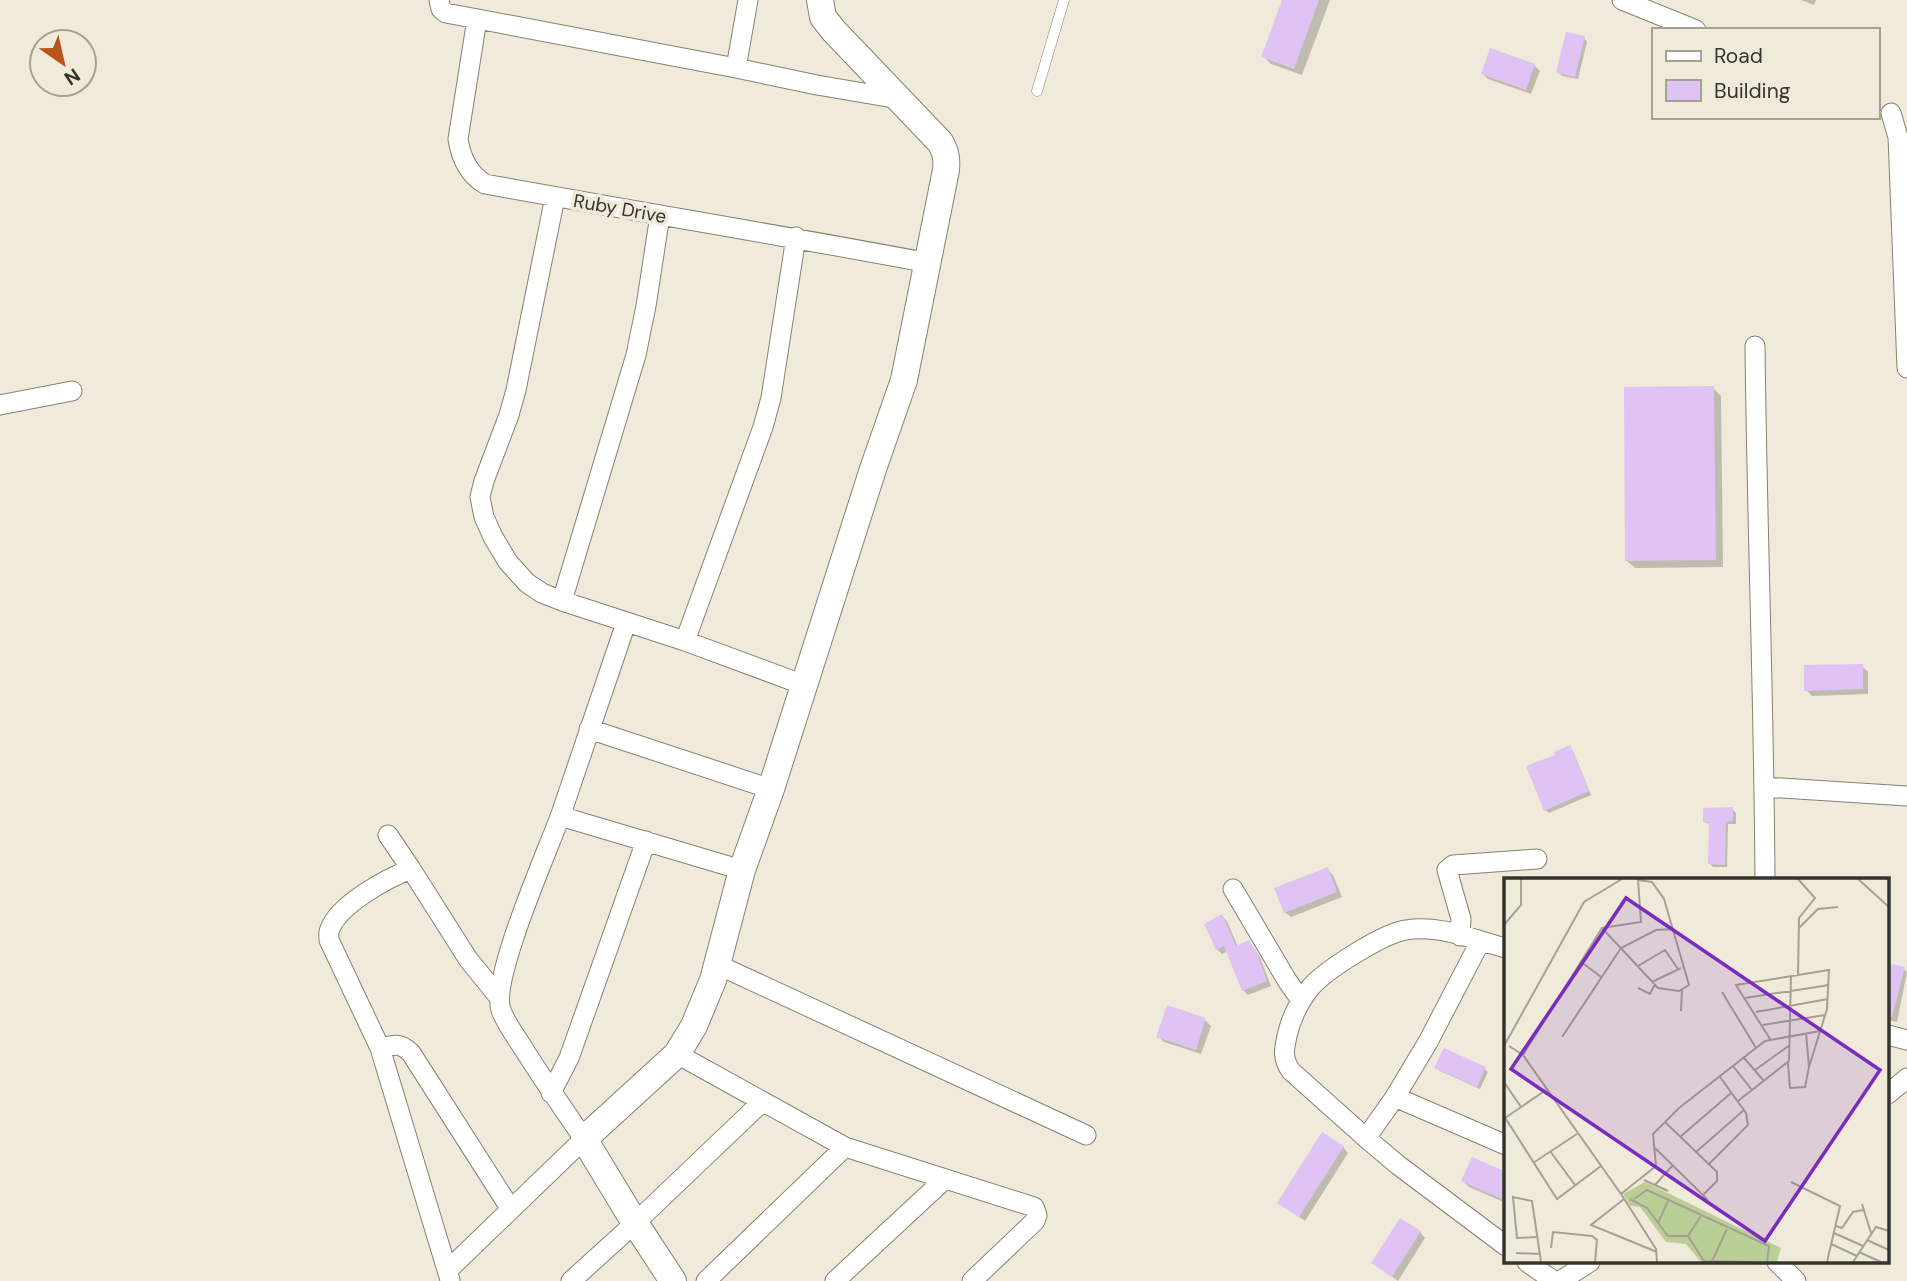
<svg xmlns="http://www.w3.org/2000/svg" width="1907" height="1281" font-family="'DM Sans',sans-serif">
<rect width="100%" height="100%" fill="#efeada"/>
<path fill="#0003" d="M 1284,0 L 1330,0 L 1302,75 L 1271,64 L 1263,56 Z
M 1801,0 L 1816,0 L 1814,5 Z
M 1584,38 L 1587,42 L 1578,79 L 1562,76 L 1558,72 Z
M 1534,65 L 1540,71 L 1531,94 L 1488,79 L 1483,74 Z
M 1713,388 L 1721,396 L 1723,567 L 1635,568 L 1627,561 Z
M 1862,666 L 1868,672 L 1868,694 L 1812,696 L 1806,690 Z
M 1570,748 L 1573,751 L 1591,795 L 1549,813 L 1545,810 L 1557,756 Z
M 1732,809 L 1736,813 L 1736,824 L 1728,824 L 1727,867 L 1713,867 L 1710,864 L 1711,825 L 1705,822 Z
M 1327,869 L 1333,875 L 1342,897 L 1291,917 L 1285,912 Z
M 1222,916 L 1227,921 L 1238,947 L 1249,942 L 1254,948 L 1260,958 L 1271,986 L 1248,995 L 1243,990 L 1228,951 L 1222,954 L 1217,949 Z
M 1888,965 L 1904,969 L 1907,972 L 1897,1022 L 1888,1020 Z
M 1168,1007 L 1205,1020 L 1211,1026 L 1201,1054 L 1164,1042 L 1158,1036 Z
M 1437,1068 L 1485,1069 L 1488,1072 L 1480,1089 L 1440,1071 Z
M 1343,1147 L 1348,1153 L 1305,1221 L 1279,1203 Z
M 1473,1160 L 1506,1174 L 1506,1203 L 1469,1187 L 1463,1181 Z
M 1420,1232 L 1425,1238 L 1398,1281 L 1373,1263 Z"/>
<path fill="#dec3f4" d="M 1282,0 L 1319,0 L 1294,69 L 1261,57 Z
M 1566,32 L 1585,36 L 1575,77 L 1556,73 Z
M 1490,48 L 1535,64 L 1526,90 L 1481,74 Z
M 1714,386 L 1716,560 L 1625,561 L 1624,387 Z
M 1863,664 L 1863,689 L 1804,691 L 1804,665 Z
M 1570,745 L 1589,791 L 1544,811 L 1526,766 L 1555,755 L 1554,752 Z
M 1733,807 L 1733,821 L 1726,822 L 1725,865 L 1708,864 L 1709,822 L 1703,822 L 1703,808 Z
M 1328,867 L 1337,892 L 1284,913 L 1274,888 Z
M 1222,914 L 1236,946 L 1249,940 L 1256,951 L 1267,981 L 1242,991 L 1224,946 L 1216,950 L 1204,924 Z
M 1888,963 L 1905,967 L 1892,1017 L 1888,1016 Z
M 1167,1005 L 1206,1018 L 1196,1050 L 1156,1037 Z
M 1444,1048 L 1486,1067 L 1477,1087 L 1434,1068 Z
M 1322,1132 L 1344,1146 L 1299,1217 L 1277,1203 Z
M 1472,1157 L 1506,1172 L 1506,1201 L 1461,1181 Z
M 1400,1218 L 1421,1231 L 1392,1277 L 1371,1263 Z"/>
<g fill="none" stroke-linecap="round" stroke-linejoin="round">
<g stroke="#868173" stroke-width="11">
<path id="lane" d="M 1037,91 L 1064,0"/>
</g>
<g stroke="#868173" stroke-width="21">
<path id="street" d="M 439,0 L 441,9 L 446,13 L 736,68 L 817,85 L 899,99
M 1622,0 L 1696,30
M 477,19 L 458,139 C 461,158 468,174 485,184 C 633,211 781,235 929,263
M 736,68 L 748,0
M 1891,113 L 1898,137 L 1907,368
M 555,197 L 516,390 L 509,415 L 484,481 L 480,497 L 484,517 L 493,537 L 508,562 L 527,583 L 542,593 L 562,601 L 685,641 L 804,685
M 1755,346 C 1757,524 1764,702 1765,880
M 0,405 L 72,391
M 562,601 L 636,355 L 646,306 L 660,215
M 685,641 L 763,427 L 771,398 L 796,237
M 589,729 L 771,789
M 1765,787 L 1907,796
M 560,816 L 742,870
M 388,835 L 411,869
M 1233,889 L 1288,982 L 1301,1000
M 1460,936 L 1461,919 L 1447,870 L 1453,865 L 1537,859
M 1506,948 C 1474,940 1439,924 1406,930 C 1384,933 1325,970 1310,988 C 1299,1002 1291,1018 1287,1036 C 1284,1050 1282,1058 1291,1071 L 1366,1138 L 1398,1165 L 1506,1246
M 716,964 L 1086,1135
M 1888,1035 L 1907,1040
M 380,1048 L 329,940 C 329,936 328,932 330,929 C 339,904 388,878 411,869 L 468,959 L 498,996
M 677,1054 L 845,1147 L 1034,1207 L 1037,1215 L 1035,1221 L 972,1281
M 551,1093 L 569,1058 L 646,841
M 1888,1094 L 1907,1078
M 1395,1097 L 1506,1145
M 1366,1138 L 1395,1097 L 1428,1042 L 1480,942
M 1527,1262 L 1554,1281
M 1777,1262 L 1796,1281
M 448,1270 L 584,1139 C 564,1110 544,1081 525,1051 C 517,1038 506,1024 501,1010 C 490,980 548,850 561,814 C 583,751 604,687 626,623
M 450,1280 L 380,1048 C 395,1045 399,1042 411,1053 L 510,1208
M 571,1281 L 635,1223 L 762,1102
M 706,1281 L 845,1147
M 835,1281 L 945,1179
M 1560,1281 L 1590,1262"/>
</g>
<g stroke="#868173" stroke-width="28">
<path id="secondary" d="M 673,1281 L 635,1223 L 584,1139 L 677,1054 L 694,1026 L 713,980 L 742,870 L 771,789 L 873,469 L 904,380 L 946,170 C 947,159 946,152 940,142 L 834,31 L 823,17 L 820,0"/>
</g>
<use href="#lane" stroke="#fff" stroke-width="10"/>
<use href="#street" stroke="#fff" stroke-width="19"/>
<use href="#secondary" stroke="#fff" stroke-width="26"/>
</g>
<g text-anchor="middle" stroke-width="7" stroke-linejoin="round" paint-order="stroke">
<g font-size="19" fill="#36342e" stroke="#efeada">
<text transform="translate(620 208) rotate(10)" y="7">Ruby Drive</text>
</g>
</g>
<g transform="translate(1504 878)">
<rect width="385" height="385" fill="#efeada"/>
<path d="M 141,304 L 277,370 L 273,384 L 197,384 L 182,366 L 162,364 L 136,329 L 126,328 L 119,316 Z" fill="#b9cf96"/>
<path fill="none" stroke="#a5a195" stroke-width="2" d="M 354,1 L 385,29M 0,47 L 17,27 L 17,1M 295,50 L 314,31 L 334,29M 76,83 L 97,99M 134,88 L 161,72 L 174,91M 294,97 L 295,40 L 311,20 L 294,1M 148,104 L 177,90M 134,110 L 146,116 L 151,106M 218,114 L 252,170M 241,120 L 325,107M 177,133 L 178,112M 252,134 L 324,121M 259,147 L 321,137M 58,159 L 117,70 L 152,52 L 169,51M 266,161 L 232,107 L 325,92 L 323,131 L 305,189 L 302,155M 0,168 L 80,24 L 118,1M 5,168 L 19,177 L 117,316 L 152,371 L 153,384M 19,177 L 98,50 L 137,44 L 134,2 L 148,4 L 160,21 L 185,107 L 175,113 L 154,110 L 98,50M 240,180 L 260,203M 284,185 L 286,210 L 301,209 L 305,189M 229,188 L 248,212M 251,192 L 286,167M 0,204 L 17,229M 234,223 L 285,183 L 287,98M 0,238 L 53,321 L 97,288M 1,240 L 42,212M 161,244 L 213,294 L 213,303 L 199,317M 176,259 L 227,215M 151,270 L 203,321 L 202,325M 46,273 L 71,307M 192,274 L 240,232M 29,285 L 73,256M 205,286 L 244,247 L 242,235 L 216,199M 140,302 L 164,313M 287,304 L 336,328 L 323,384M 151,307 L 169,287M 117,316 L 152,288 L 149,256 L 175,230 L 261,163 L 316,153M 120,321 L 87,347 L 153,374M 126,321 L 143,330 L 164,358 L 184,358 L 200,383 L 249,384M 130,321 L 143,312 L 265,368 L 263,384M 358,326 L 367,355M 154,345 L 164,323M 332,348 L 338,350 L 349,334 L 359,332M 330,355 L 359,368M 184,358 L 197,338M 32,359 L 13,360 L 9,319 L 28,323 L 37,384M 363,362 L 385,372M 327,366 L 353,378M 47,370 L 49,354 L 88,358 L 93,362 L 91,384M 355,374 L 377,384M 12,375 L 37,376M 208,383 L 223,351M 349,384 L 372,349 L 385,353"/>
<path fill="#7b2cbf" fill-opacity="0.15" stroke="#7b2cbf" stroke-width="3.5" d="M 122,20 L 376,192 L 261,363 L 7,191 Z"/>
<rect width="385" height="385" fill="none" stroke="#36342e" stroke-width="3.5"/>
</g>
<rect x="1652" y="28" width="228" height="91" fill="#efeada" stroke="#a5a195" stroke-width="2"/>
<rect x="1666" y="51" width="35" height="10" fill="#ffffff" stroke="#a5a195" stroke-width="2"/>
<text x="1714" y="63" font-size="21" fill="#36342e">Road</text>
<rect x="1666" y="80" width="35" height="21" fill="#dec3f4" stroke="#a5a195" stroke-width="2"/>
<text x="1714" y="98" font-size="21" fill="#36342e">Building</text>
<g transform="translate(63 63) rotate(146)"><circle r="33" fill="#efeada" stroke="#a5a195" stroke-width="2"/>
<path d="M0-5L12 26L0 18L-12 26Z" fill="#b75519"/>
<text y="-10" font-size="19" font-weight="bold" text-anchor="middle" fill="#36342e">N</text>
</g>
</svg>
